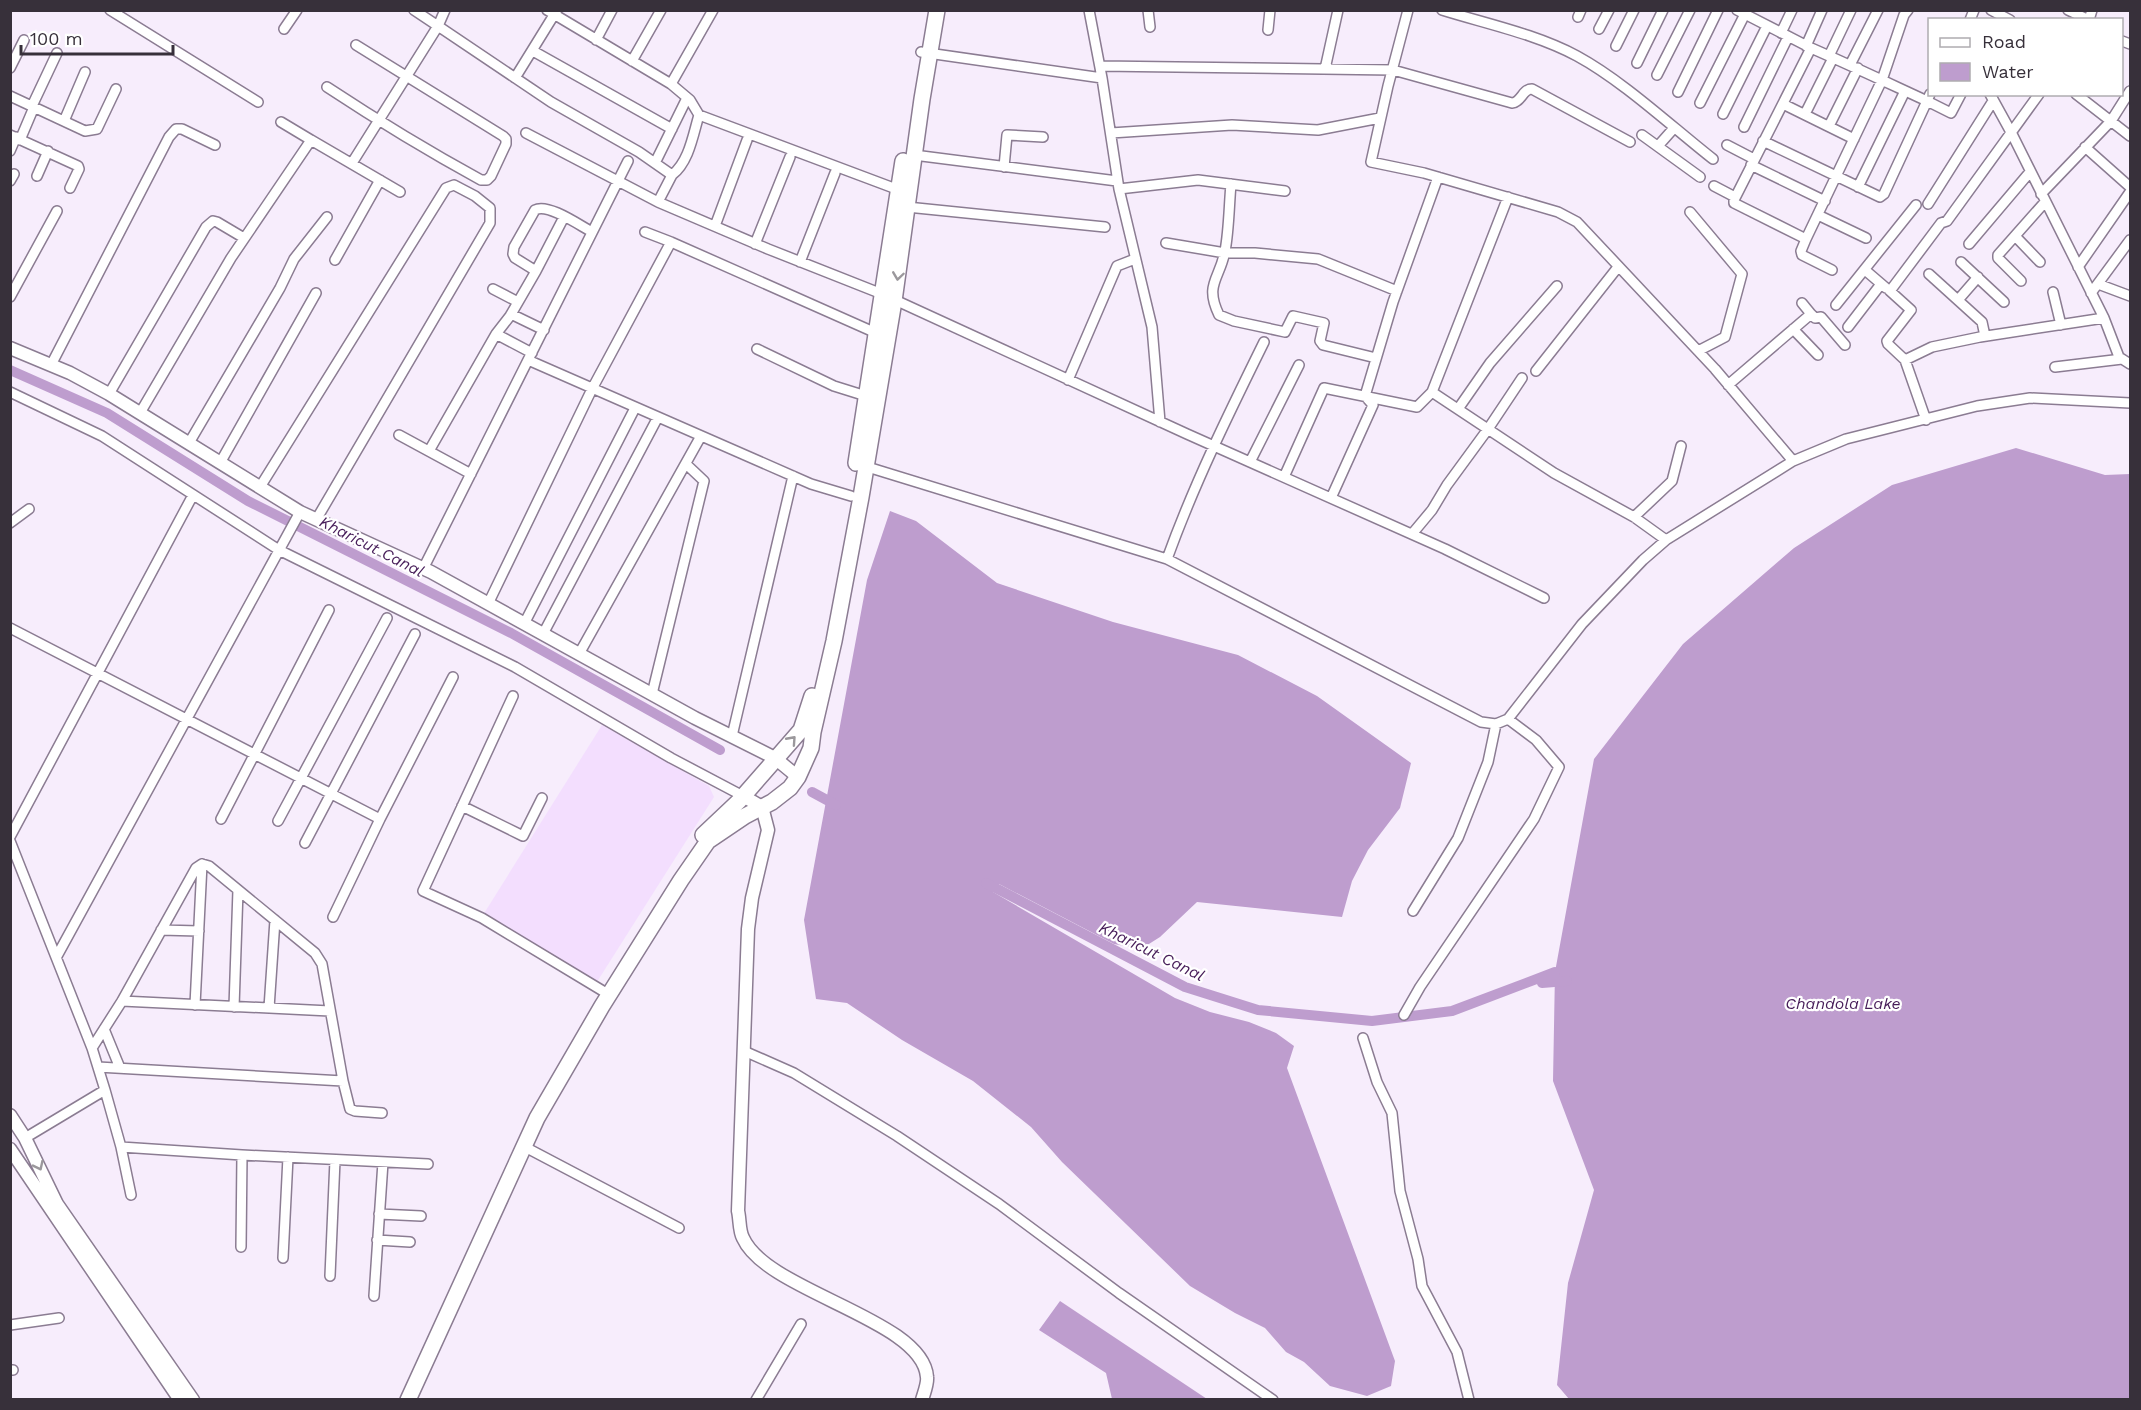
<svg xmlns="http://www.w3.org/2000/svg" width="2141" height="1410" font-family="'Work Sans',sans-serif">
<rect width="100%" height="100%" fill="#f7edfc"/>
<path fill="#f3defe" d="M 602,725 L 709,786 L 714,797 L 595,985 L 483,915 Z"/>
<path fill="#be9dce" d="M 2016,448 L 2105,475 L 2130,474 L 2130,1399 L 1569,1399 L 1557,1385 L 1568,1283 L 1594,1190 L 1553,1081 L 1555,972 L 1594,759 L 1683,644 L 1794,548 L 1892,485 Z
M 890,511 L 916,521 L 997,583 L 1113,622 L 1238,655 L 1317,696 L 1411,763 L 1400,808 L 1368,850 L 1352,881 L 1342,917 L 1197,902 L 1160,937 L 1141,949 L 1114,944 L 999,884 L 993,892 L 1175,998 L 1210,1012 L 1249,1022 L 1276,1033 L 1294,1046 L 1287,1068 L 1395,1361 L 1391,1386 L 1367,1396 L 1330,1386 L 1304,1362 L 1286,1352 L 1265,1328 L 1235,1313 L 1190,1286 L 1062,1162 L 1031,1127 L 973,1081 L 902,1040 L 847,1003 L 816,999 L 804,920 L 867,580 Z
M 1060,1301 L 1207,1399 L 1112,1399 L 1106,1373 L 1039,1330 Z"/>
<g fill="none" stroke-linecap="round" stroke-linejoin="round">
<path stroke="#be9dce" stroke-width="10" d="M 10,370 L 107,413 L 248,501 L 511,633 L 720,750
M 812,792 L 836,805
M 986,883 L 1185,987 L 1258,1010 L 1372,1021 L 1452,1011 L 1555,972 L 1542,983 L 1567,981"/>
<g stroke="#8b7c92" stroke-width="12">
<path id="minor" d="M 110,10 L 258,102
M 414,10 L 438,26 L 445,10
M 547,10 L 671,84 L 690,100 L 699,115 C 693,135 689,162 672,175
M 1089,10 L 1102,78 L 1119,189 L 1152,327 L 1160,422
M 1148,10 L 1150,27
M 1408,10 L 1388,86 L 1371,162 L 1424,173 L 1558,212 L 1577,222 L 1715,369 L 1793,461
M 1442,10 C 1487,24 1536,34 1577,56 C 1623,81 1671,126 1713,159
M 1737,10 L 1811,48
M 1908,10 L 1904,15 L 1882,80 L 1806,239 L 1734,203 L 1734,200 L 1811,48 C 1850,65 1888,83 1927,101 L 1930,94
M 1991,10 L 2010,20
M 2068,10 L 2089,20 L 2092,10
M 1578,17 L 1581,10
M 1970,20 L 1974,10
M 284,29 L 297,10
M 1599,29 L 1609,10
M 1268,30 L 1270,10
M 1781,33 L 1792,10
M 596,40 L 612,10
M 2122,41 L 2130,44
M 1616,46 L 1634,10
M 1806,46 L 1822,10
M 533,51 L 672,129
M 921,52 L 1102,78
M 1829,56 L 1851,10
M 632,61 L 661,10
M 1637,63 L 1663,10
M 1850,65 L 1878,10
M 1100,66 L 1393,70 L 1512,103 C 1522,102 1522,89 1532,89 L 1630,142
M 10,68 L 24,40
M 1325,69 L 1338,10
M 1657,75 L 1690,10
M 515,78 L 557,10
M 671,84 L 713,10
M 327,87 C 377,120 428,151 481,180 L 487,180 L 491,176 L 506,144 L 506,139 L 503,136 L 356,45
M 1678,92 L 1718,10
M 1990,94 L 2012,134 L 2104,318 L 2119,357 L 2130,364
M 2076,94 L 2130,136
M 10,96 L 85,131 L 97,129 L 116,89
M 1700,103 L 1745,14
M 1783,104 L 1854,139
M 32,106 L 57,53
M 1723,114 L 1767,26
M 1805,114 L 1833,58
M 699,115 L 899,190
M 64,121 L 85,72
M 1829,126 L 1858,68
M 1744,127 L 1788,37
M 526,133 L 658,202
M 1111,133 L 1232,125 L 1318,130 L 1380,118
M 10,135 L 78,166 L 79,169 L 70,188
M 1642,135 L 1700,177
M 20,140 L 34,107
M 311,140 L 400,192
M 1763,141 L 1880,197 L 1884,194 L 1927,101 L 1951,113 L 1961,94
M 1727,145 L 1754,159
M 1658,146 L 1674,128
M 2085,147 L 2130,187
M 10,151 L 16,137
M 914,155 L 1117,181
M 352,163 L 438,26 L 551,102 L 639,152 L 672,175 L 658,202 L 768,249 L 882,294 L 1187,434 L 1445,549 L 1544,598
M 655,163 L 687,98
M 1751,165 L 1825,201
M 1004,167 L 1007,135 L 1043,137
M 37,176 L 48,151
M 10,181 L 14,174
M 1231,184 C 1229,206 1229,230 1225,251 C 1220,279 1204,284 1219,315 L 1234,321 L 1285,332 L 1293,316 L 1324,323 L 1320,341 L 1323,345 L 1376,358
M 1714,186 L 1735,197
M 1858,187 L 1905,91
M 1119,189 L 1198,180 L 1285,191
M 2041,194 L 2111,121 L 2130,91
M 1928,204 L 1993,101
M 907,207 L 1105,227
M 1690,212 L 1742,274 L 1725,337 L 1698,351
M 1818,215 L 1866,238
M 715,226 L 747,140
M 645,232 L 671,242
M 2015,236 L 2040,262
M 1806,239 L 1801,251 L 1802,255 L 1832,270
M 1166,243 L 1225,253 L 1255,253 L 1318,259 L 1397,291
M 755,244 L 790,157
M 1969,244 L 2030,172
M 335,260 L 380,180
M 800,262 L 835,173
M 1961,262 L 2004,302
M 2078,267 L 2130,192
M 1865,270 L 1886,288
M 536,271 L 564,217
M 1929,274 L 1982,322 L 1985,336
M 2021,281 L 1998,258 L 1998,255 L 2045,202
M 2098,284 L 2130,296
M 493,289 L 518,302
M 2053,292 L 2061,325
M 2091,293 L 2130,240
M 10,297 L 57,211
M 1958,300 L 1978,277
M 1836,305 L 1916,205
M 511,314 L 544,330
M 1811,314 L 1815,318 L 1821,317 L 1845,345
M 1848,327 L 1881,284
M 1793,329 L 1818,355
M 757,349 L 834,386 L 866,396
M 532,353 L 496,334 L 510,316 L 536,271 L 515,258 L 513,254 L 514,247 L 535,210 C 548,203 579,225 592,232
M 528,360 L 811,484 L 851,496
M 1905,360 L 1888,344 L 1887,341 L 1911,310 L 1890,291 L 1941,223 L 1947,221 L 2039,94
M 51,365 L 169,137 L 176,129 L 182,129 L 215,145
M 2055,367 L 2122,359
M 1536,371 L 1618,267
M 1068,380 L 1117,266 L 1135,259
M 1728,385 L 1811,314 L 1802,303
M 10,392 L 102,436 L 279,550 L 515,667 L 671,758 L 743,796
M 1432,392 L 1554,473 L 1634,517 L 1666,540
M 109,394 L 206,227 L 213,221 L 217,222 L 244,238
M 1458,409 L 1490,363 L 1557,286
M 140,413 L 231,258 L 311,140 L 281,122
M 1926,420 L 1905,360 L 1932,347 L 1980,337 L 2104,318
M 399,435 L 471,474
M 189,443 L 280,288 L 294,259 L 327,217
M 429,451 L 496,334
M 1250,462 L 1299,365
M 220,463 L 316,293
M 861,465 L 1167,559 L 1481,722 L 1496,724 L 1508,719 L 1582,624 L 1643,560 L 1666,540 L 1793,461 L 1846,439 L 1977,406 L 2030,398 L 2130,403
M 1284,477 L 1324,388 L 1417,407 L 1432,392 L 1508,197
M 260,487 L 446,188 L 454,185 L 475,196 L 490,208 L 490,223 L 316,520
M 1331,498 L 1373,405 L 1365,396 L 1393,302 L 1438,177
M 1634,517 L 1672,481 L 1681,446
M 10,523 L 29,509
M 1412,534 L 1432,510 L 1447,485 L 1488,429 L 1522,378
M 1167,559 C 1194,484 1229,413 1264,342
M 423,569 L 628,161
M 488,604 L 592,389 L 671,242 L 876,333
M 524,624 L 635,408
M 10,628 L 380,819
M 543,634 L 658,417
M 579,654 L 701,436
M 652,694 L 704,481 L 686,464
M 513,696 L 423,891 L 482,918 L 603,991
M 732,736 L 793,476
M 462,806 L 523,836 L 542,798
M 221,819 L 329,610
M 278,821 L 387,618
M 10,837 L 193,495
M 10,841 L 92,1048 L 105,1090 L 25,1138
M 305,843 L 415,634
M 1413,911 L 1458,838 L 1488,762 L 1496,724
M 333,917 L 380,819 L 453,677
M 161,930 L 199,931
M 57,956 L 300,512
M 122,1001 L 330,1011
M 195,1005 L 202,864
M 234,1007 L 238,890
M 269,1008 L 275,920
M 1404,1015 L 1420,987 L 1534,819 L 1559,767 L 1536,740 L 1508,719
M 104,1029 L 120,1068
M 1363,1038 L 1377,1082 L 1392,1113 L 1400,1191 L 1418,1259 L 1422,1286 L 1457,1352 L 1469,1400
M 92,1048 L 122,1001 L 196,868 L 202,864 L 209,866 L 315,953 L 322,964 L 343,1081 L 98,1067
M 744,1051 L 794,1073 L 897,1136 L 999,1204 L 1119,1293 L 1273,1400
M 343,1081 L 350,1109 L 355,1111 L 382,1113
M 105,1090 L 121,1147 L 131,1195
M 121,1147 L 242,1155 L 428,1164
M 525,1147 L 679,1228
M 379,1214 L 421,1216
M 377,1240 L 410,1242
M 241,1247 L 242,1155
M 283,1258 L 288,1157
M 330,1276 L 335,1160
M 374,1296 L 383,1162
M 10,1325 L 59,1318
M 10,1370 L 13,1370
M 756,1400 L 801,1324"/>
</g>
<g stroke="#8b7c92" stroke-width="15">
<path id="tertiary" d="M 10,348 L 70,373 L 109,394 L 300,512 L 431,572 L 695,718 L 775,758 L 798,777
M 743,796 L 762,807 L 768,830 L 752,898 L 748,929 L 738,1211 C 740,1219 739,1231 743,1238 C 767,1292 923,1319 927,1377 C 928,1383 924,1393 922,1400
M 10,1115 L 25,1138 L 57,1204 L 193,1400
M 10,1149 L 180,1400"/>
</g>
<g stroke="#8b7c92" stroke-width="18">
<path id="primary" d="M 856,463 L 903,161
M 703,835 L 739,801 L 801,730 L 812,696
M 408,1400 L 537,1118 L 602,1006 L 681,880 L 708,841 L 745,816 L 772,802 L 790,788 L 798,777 L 811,748 L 813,732 L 834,641 L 861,497 L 894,301 L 922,99 L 937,10"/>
</g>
<use href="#minor" stroke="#fff" stroke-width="9"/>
<use href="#tertiary" stroke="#fff" stroke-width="12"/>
<use href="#primary" stroke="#fff" stroke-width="15"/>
</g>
<defs><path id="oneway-chevron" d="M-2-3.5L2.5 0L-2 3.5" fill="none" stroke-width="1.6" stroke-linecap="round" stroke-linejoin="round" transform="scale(1.5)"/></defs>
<g stroke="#9b989c">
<use href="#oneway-chevron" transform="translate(898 276) rotate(98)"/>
<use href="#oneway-chevron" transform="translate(792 740) rotate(-48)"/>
<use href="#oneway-chevron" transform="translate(39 1166) rotate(64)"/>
</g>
<g text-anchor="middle" stroke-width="4.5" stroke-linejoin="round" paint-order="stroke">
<g font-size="16" font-style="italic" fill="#461c58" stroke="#fff">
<text transform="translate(372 546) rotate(27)" y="6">Kharicut Canal</text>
<text transform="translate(1152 951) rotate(26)" y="6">Kharicut Canal</text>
<text x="1843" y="1009">Chandola Lake</text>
</g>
</g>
<rect width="2141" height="1410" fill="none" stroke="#37303a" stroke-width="24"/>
<rect x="1928" y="18" width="195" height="78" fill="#ffffff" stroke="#afacb0" stroke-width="1.5"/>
<rect x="1940" y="38" width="30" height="9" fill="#ffffff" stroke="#afacb0" stroke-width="1.5"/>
<text x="1982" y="48" font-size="18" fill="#37303a">Road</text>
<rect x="1940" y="63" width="30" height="18" fill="#be9dce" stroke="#afacb0" stroke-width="1.5"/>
<text x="1982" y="78" font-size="18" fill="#37303a">Water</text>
<path d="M21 45v9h152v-9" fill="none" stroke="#37303a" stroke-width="3"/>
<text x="30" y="45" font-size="18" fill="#37303a" stroke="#ffffff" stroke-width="4.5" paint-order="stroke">100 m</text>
</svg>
